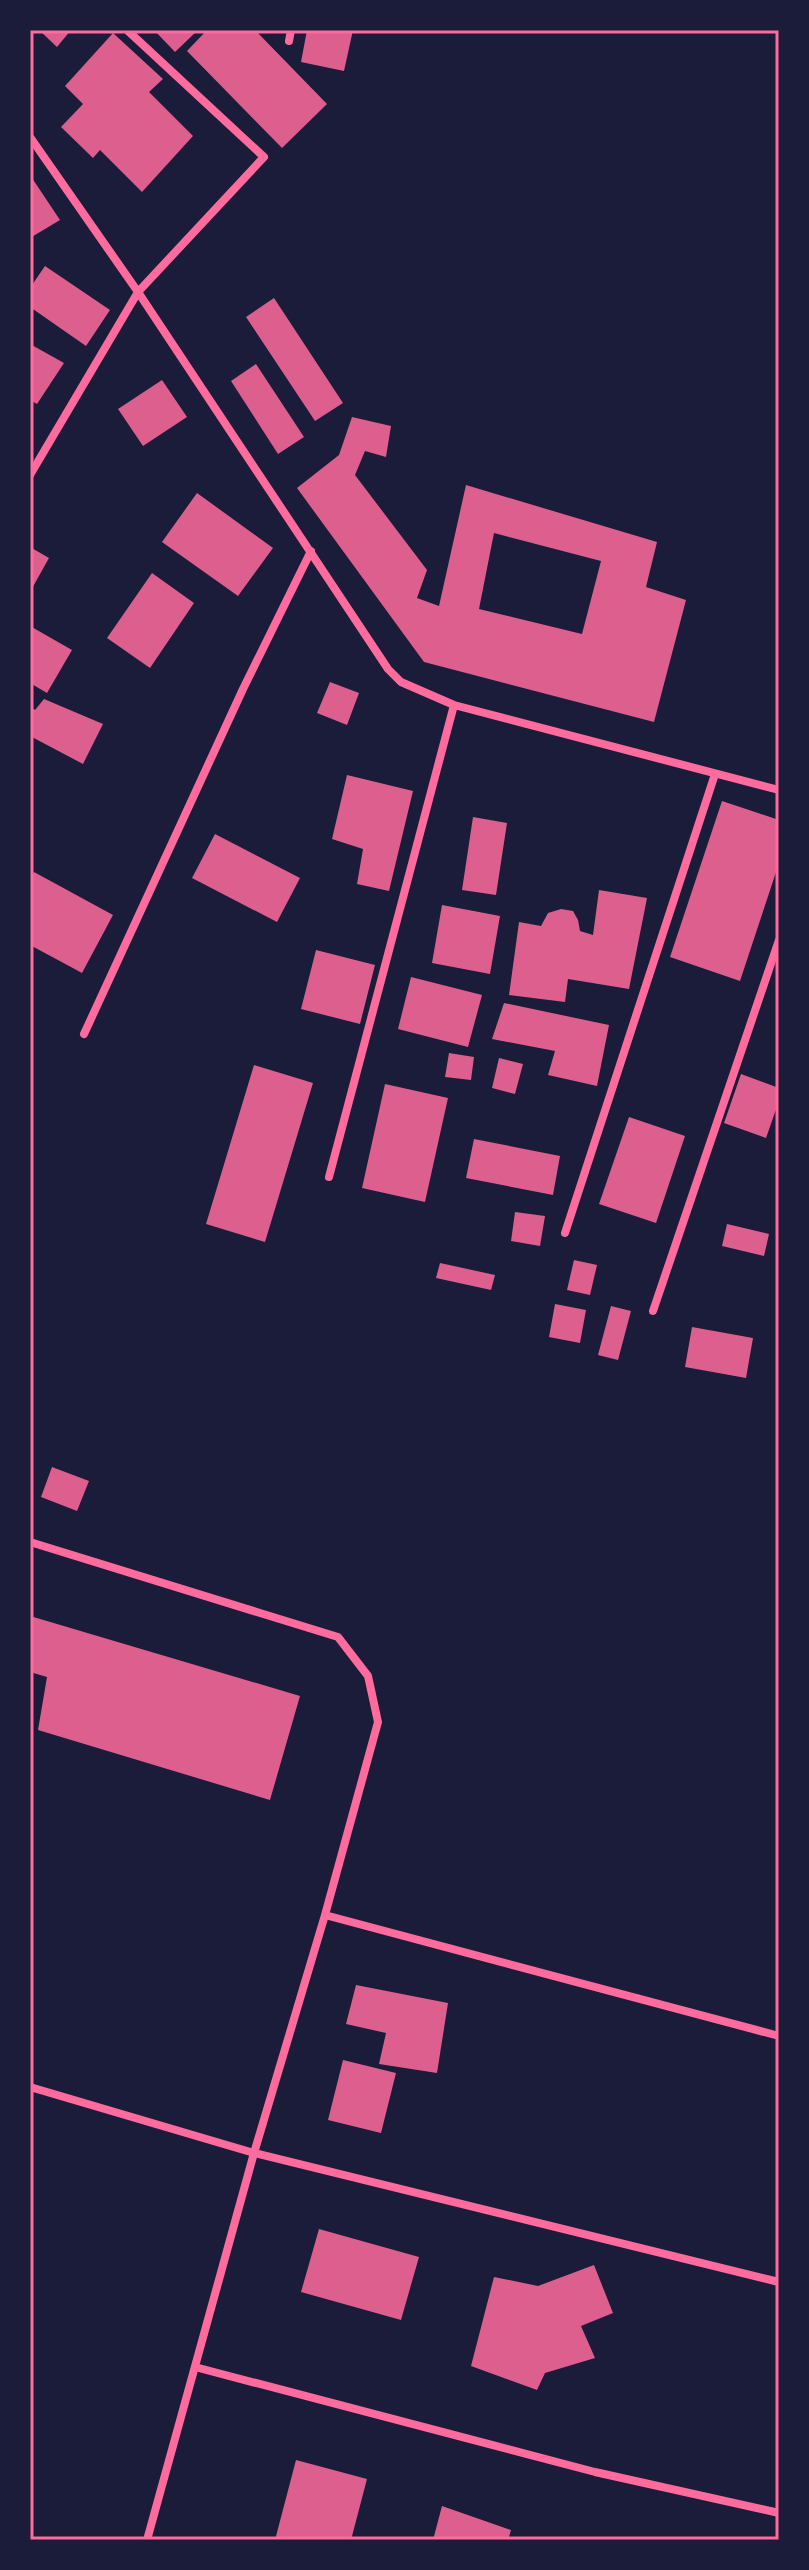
<svg xmlns="http://www.w3.org/2000/svg" width="809" height="2570" font-family="Rubik,sans-serif">
<rect width="100%" height="100%" fill="#1b1b3a"/>
<path fill="#dd5f8e" fill-rule="evenodd" d="M 39,30 L 71,30 L 57,47 Z
M 154,30 L 198,30 L 175,52 Z
M 207,30 L 255,30 L 327,104 L 282,148 L 187,51 Z
M 307,30 L 353,30 L 344,71 L 301,62 Z
M 113,33 L 163,79 L 149,92 L 193,136 L 142,192 L 100,150 L 93,158 L 61,127 L 83,104 L 65,86 Z
M 30,175 L 60,220 L 30,238 Z
M 45,266 L 110,310 L 86,346 L 30,307 L 30,288 Z
M 274,298 L 343,403 L 315,421 L 246,317 Z
M 30,344 L 64,363 L 37,404 L 30,400 Z
M 256,364 L 304,437 L 278,454 L 231,381 Z
M 162,380 L 187,417 L 143,446 L 118,409 Z
M 352,417 L 391,426 L 386,457 L 365,451 L 355,475 L 427,570 L 417,598 L 439,606 L 466,485 L 657,542 L 646,587 L 686,600 L 654,722 L 424,662 L 297,488 L 339,455 ZM 494,533 L 601,561 L 582,634 L 479,609 Z
M 197,493 L 273,548 L 238,596 L 162,542 Z
M 30,547 L 49,558 L 30,592 Z
M 152,573 L 194,603 L 150,668 L 107,638 Z
M 30,626 L 72,650 L 47,693 L 30,683 Z
M 330,682 L 359,693 L 347,725 L 317,713 Z
M 44,699 L 103,724 L 83,764 L 30,736 L 30,706 L 35,710 Z
M 347,775 L 413,791 L 389,891 L 357,884 L 363,849 L 332,839 Z
M 722,801 L 779,820 L 779,863 L 740,981 L 670,957 Z
M 473,817 L 507,823 L 496,895 L 462,890 Z
M 215,834 L 300,878 L 277,922 L 192,878 Z
M 34,872 L 113,915 L 82,973 L 30,945 L 30,879 Z
M 599,890 L 647,898 L 629,989 L 568,979 L 565,1002 L 509,995 L 519,922 L 541,926 L 548,913 L 561,909 L 573,911 L 578,920 L 580,931 L 593,935 Z
M 442,905 L 500,916 L 490,974 L 432,963 Z
M 316,950 L 375,965 L 360,1024 L 301,1009 Z
M 411,977 L 482,995 L 468,1047 L 398,1029 Z
M 504,1003 L 609,1025 L 597,1086 L 548,1075 L 555,1051 L 492,1039 Z
M 449,1053 L 474,1057 L 471,1080 L 445,1077 Z
M 499,1058 L 523,1064 L 515,1094 L 492,1088 Z
M 254,1065 L 313,1083 L 265,1242 L 206,1224 Z
M 741,1074 L 779,1088 L 779,1101 L 766,1138 L 724,1123 Z
M 385,1084 L 448,1098 L 425,1202 L 362,1188 Z
M 629,1117 L 685,1136 L 656,1223 L 599,1204 Z
M 474,1139 L 560,1156 L 553,1195 L 466,1178 Z
M 515,1212 L 545,1216 L 540,1246 L 511,1241 Z
M 727,1224 L 769,1234 L 764,1256 L 722,1246 Z
M 574,1260 L 597,1265 L 590,1295 L 567,1290 Z
M 440,1263 L 495,1275 L 491,1290 L 436,1278 Z
M 555,1304 L 586,1310 L 580,1343 L 549,1337 Z
M 611,1306 L 631,1311 L 618,1360 L 598,1355 Z
M 692,1327 L 753,1338 L 746,1378 L 685,1367 Z
M 52,1467 L 89,1481 L 77,1511 L 41,1497 Z
M 30,1616 L 300,1696 L 270,1800 L 38,1730 L 47,1677 L 30,1672 Z
M 356,1985 L 448,2003 L 437,2073 L 379,2064 L 386,2033 L 346,2024 Z
M 343,2060 L 396,2073 L 381,2133 L 328,2120 Z
M 319,2229 L 419,2257 L 401,2320 L 301,2292 Z
M 594,2265 L 613,2313 L 581,2326 L 595,2358 L 545,2373 L 537,2390 L 471,2366 L 494,2277 L 538,2286 Z
M 296,2460 L 367,2479 L 351,2540 L 275,2540 Z
M 442,2506 L 511,2530 L 508,2540 L 433,2540 Z"/>
<g fill="none" stroke-linecap="round" stroke-linejoin="round">
<path stroke="#ff6b9d" stroke-width="8" d="M 289,41 L 291,30
M 30,137 L 138,292 L 388,669 L 401,682 L 454,705 L 779,790
M 30,475 L 138,292 L 264,157 L 127,30
M 84,1034 L 243,689 L 311,551
M 329,1177 L 454,705
M 565,1233 L 715,774
M 653,1311 L 779,940
M 30,1542 L 338,1637 L 368,1676 L 378,1722 L 325,1915 L 254,2153 L 147,2540
M 325,1915 L 779,2036
M 30,2087 L 254,2153 L 779,2282
M 195,2367 L 595,2472 L 779,2513"/>
</g>
<rect width="809" height="2570" fill="none" stroke="#1b1b3a" stroke-width="64"/>
<rect x="32" y="32" width="745" height="2506" fill="none" stroke="#ff6b9d" stroke-width="3"/>
</svg>
